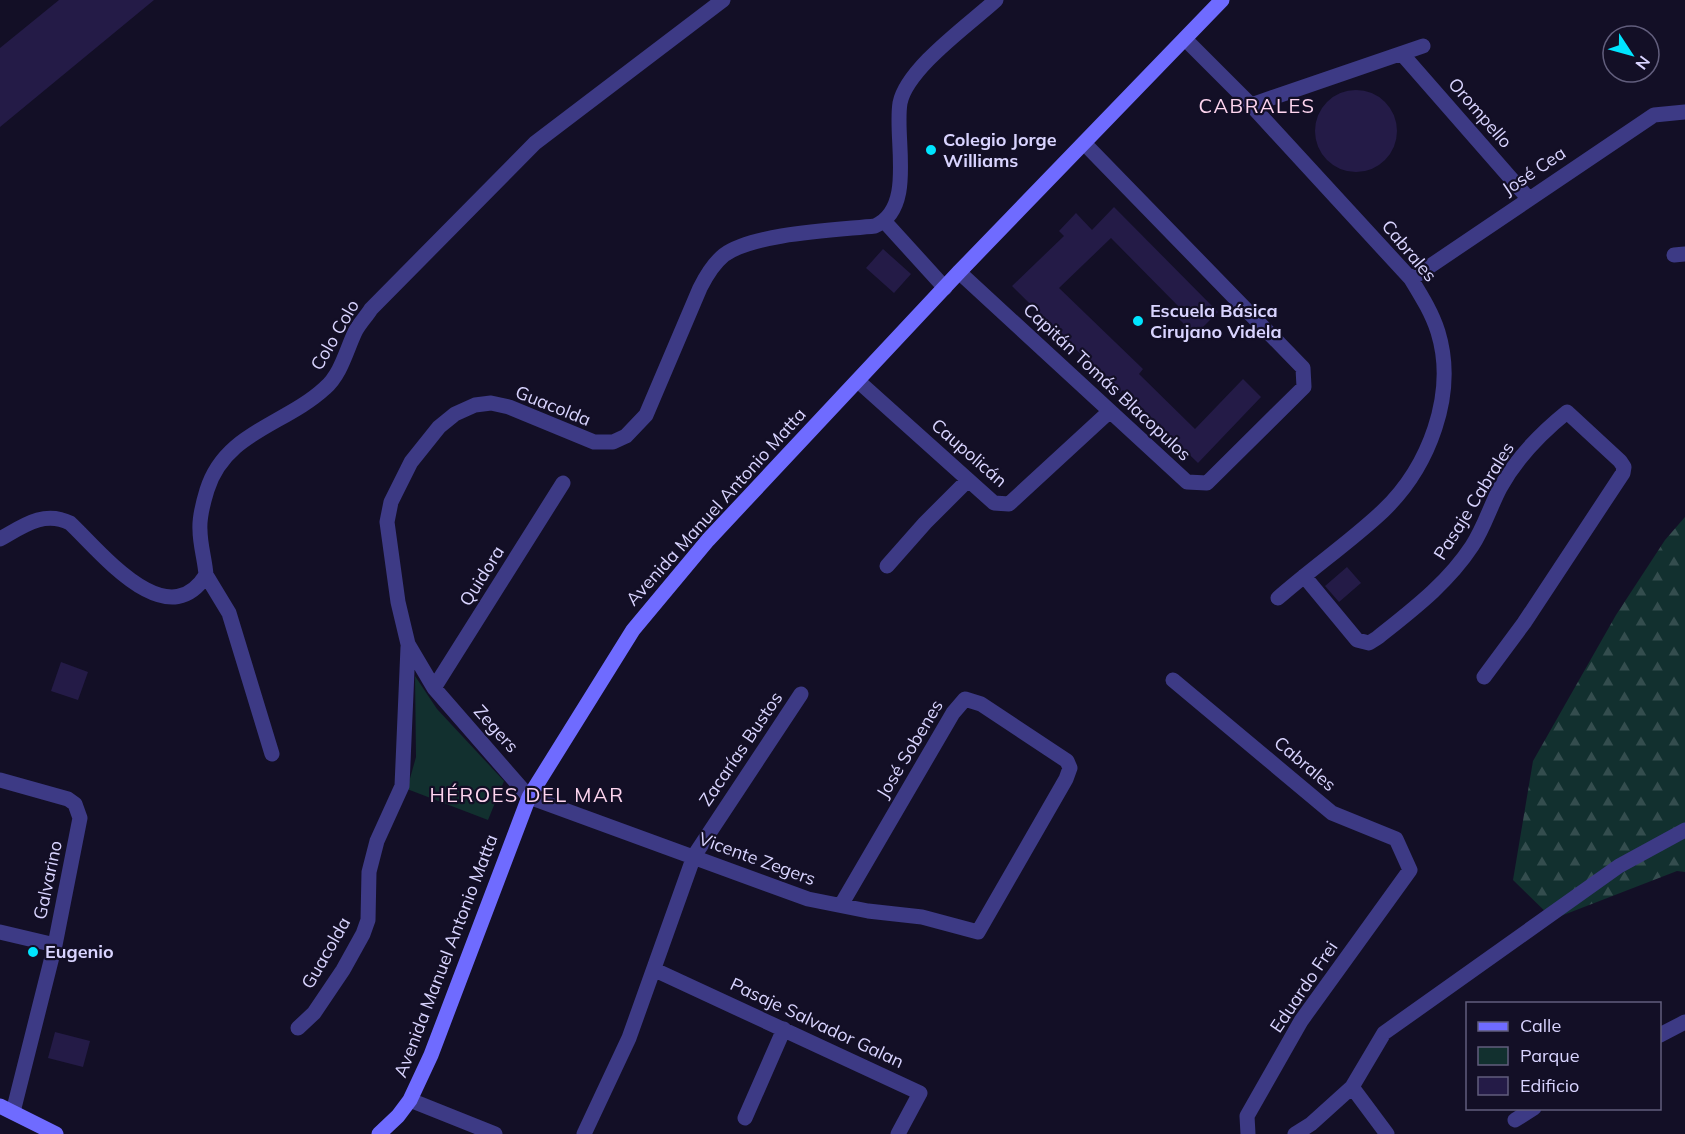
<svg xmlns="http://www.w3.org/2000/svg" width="1685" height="1134" font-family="Mulish,sans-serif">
<defs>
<pattern id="forest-firs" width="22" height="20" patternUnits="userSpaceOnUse" patternTransform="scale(1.5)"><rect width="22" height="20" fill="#12302f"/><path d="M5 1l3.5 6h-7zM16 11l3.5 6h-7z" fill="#344d4e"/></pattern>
</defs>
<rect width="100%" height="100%" fill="#130f26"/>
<path fill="#12302f" d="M 415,676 L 437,709 L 504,781 L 488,820 L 407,789 L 416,757 Z"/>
<path fill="url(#forest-firs)" d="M 1685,517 L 1685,872 L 1677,871 L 1553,919 L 1513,880 L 1533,761 L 1616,615 L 1665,540 Z"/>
<path fill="#241b47" d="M 59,0 L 154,0 L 0,127 L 0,48 Z
M1315 131a41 41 0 1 1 82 0a41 41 0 1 1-82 0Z
M 1114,207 L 1218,312 L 1195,335 L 1178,318 L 1184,312 L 1111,238 L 1059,288 L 1143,369 L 1139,374 L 1195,429 L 1243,379 L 1261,397 L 1198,463 L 1123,390 L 1120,393 L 1012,286 L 1064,236 L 1059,231 L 1076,213 L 1092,230 Z
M 883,249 L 911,274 L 894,293 L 866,268 Z
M 1347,567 L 1361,583 L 1339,602 L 1325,586 Z
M 61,662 L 88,672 L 78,700 L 51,691 Z
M 55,1032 L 90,1041 L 83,1067 L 48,1058 Z"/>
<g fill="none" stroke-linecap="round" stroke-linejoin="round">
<path stroke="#3d3a85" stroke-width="15" d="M 1185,39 L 1251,105 L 1411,279 C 1422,297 1432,313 1438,332 C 1457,394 1429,467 1383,511 C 1350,542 1312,568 1278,598
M 1402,54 L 1528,198
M 1251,105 L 1423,46
M 885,222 L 945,288
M 1674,255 L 1685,254
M 959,272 L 1187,482 L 1207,483 L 1304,387 L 1303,368 L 1084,143
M 1411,279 L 1654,115 L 1685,112
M 858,381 L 994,503 L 1009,504 L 1110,411
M 0,539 C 23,526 44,510 70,523 C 100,551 167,637 206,575 C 205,560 200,545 200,530 C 199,517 203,503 207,490 C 225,432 285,425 325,388 C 341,374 346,351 355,332 C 359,324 366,317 371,309 L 535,143 L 723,0
M 887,566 L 925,523 L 968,480
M 206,575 L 229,613 L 272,754
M 1304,576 L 1357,640 L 1369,643 L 1377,638 C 1412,610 1447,584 1472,546 C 1484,528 1490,507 1500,488 C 1516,459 1541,433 1567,412 L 1620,461 L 1624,467 L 1623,473 L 1524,623 L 1484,677
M 1173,680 L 1332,813 L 1396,839 L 1410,870 L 1301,1021 L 1247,1116 L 1248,1134
M 434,688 L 563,483
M 0,780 L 68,799 L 75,804 L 80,818 L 55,945 L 13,1112
M 841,905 L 953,713 L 965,699 L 981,704 L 1067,761 L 1070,768 L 1066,779 L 978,932 L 922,917 L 868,911 L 808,899 L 529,797 L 434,688 L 408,644 L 398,602 L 387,522 L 391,502 L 411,462 L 439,427 L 455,414 L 475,405 L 491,403 L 509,407 L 594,442 L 613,442 L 626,436 L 646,415 L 700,288 C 706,276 713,264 724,255 C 754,233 837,230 875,226 C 916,208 894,139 900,103 C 907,68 970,24 996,0
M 0,932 L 55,945
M 655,970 L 920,1093 L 898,1134
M 298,1028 L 314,1013 L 343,970 L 363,934 L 368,920 L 369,872 L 377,841 L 402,786 L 408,647
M 1660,1035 L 1685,1022
M 1352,1087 L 1387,1134
M 410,1100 L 495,1134
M 745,1118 L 784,1029
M 1515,1120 L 1534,1108
M 584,1134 L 629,1038 L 694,856 L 801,694
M 1295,1134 L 1311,1124 L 1352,1087 L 1384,1033 L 1619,866 L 1685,830"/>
<path stroke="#6f6bff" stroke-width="15" d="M 0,1106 L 56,1134
M 379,1134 L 398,1116 L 410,1100 L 431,1055 L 529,797 L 633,630 L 708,540 L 959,272 L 1222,0"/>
</g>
<g fill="#00e5ff" stroke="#130f26" stroke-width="2">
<circle cx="931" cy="150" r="6"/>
<circle cx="1138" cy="321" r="6"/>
<circle cx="33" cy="952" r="6"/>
</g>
<g text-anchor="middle" stroke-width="4.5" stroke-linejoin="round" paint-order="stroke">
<g font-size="18" fill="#d9d4ff" stroke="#130f26">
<text transform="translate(1480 113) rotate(49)" y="6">Orompello</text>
<text transform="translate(1534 171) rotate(-34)" y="6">José Cea</text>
<text transform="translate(1409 251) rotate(50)" y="6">Cabrales</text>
<text transform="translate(335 335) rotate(-60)" y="6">Colo Colo</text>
<text transform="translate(1107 382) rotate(43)" y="6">Capitán Tomás Blacopulos</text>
<text transform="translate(553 406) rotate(22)" y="6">Guacolda</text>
<text transform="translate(969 453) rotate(41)" y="6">Caupolicán</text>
<text transform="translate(1474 501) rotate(-58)" y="6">Pasaje Cabrales</text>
<text transform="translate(716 507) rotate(-48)" y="6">Avenida Manuel Antonio Matta</text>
<text transform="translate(482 576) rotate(-58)" y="6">Quidora</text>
<text transform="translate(496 729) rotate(48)" y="6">Zegers</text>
<text transform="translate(741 749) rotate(-56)" y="6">Zacarías Bustos</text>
<text transform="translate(910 749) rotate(-59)" y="6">José Sobenes</text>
<text transform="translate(1305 764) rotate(40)" y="6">Cabrales</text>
<text transform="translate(757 859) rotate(20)" y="6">Vicente Zegers</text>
<text transform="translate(48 880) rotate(-78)" y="6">Galvarino</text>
<text transform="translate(326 953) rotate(-60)" y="6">Guacolda</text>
<text transform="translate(446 956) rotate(-69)" y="6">Avenida Manuel Antonio Matta</text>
<text transform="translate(1304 987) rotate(-56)" y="6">Eduardo Frei</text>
<text transform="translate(817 1023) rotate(25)" y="6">Pasaje Salvador Galan</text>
</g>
<g font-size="18" font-weight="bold" fill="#d9d4ff" stroke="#130f26" text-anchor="start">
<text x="943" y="146">Colegio Jorge<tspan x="943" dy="21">Williams</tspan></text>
<text x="1150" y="317">Escuela Básica<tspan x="1150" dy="21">Cirujano Videla</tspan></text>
<text x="45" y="958">Eugenio</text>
</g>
<g font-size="20" letter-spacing="1.5" fill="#ffd6f0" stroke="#130f26">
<text x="1257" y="113">CABRALES</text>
<text x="527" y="802">HÉROES DEL MAR</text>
</g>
</g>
<rect x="1466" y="1002" width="195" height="108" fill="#130f26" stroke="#625e7d" stroke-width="1.5"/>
<rect x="1478" y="1022" width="30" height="9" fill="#6f6bff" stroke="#625e7d" stroke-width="1.5"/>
<text x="1520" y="1032" font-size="18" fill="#d9d4ff">Calle</text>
<rect x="1478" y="1047" width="30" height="18" fill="#12302f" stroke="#625e7d" stroke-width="1.5"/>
<text x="1520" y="1062" font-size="18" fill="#d9d4ff">Parque</text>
<rect x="1478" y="1077" width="30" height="18" fill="#241b47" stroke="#625e7d" stroke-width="1.5"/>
<text x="1520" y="1092" font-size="18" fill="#d9d4ff">Edificio</text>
<g transform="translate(1631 54) rotate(126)"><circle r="28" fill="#130f26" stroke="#625e7d" stroke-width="1.5"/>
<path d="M0-4.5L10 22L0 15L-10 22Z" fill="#00e5ff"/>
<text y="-9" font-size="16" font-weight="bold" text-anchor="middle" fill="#d9d4ff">N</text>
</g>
</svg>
